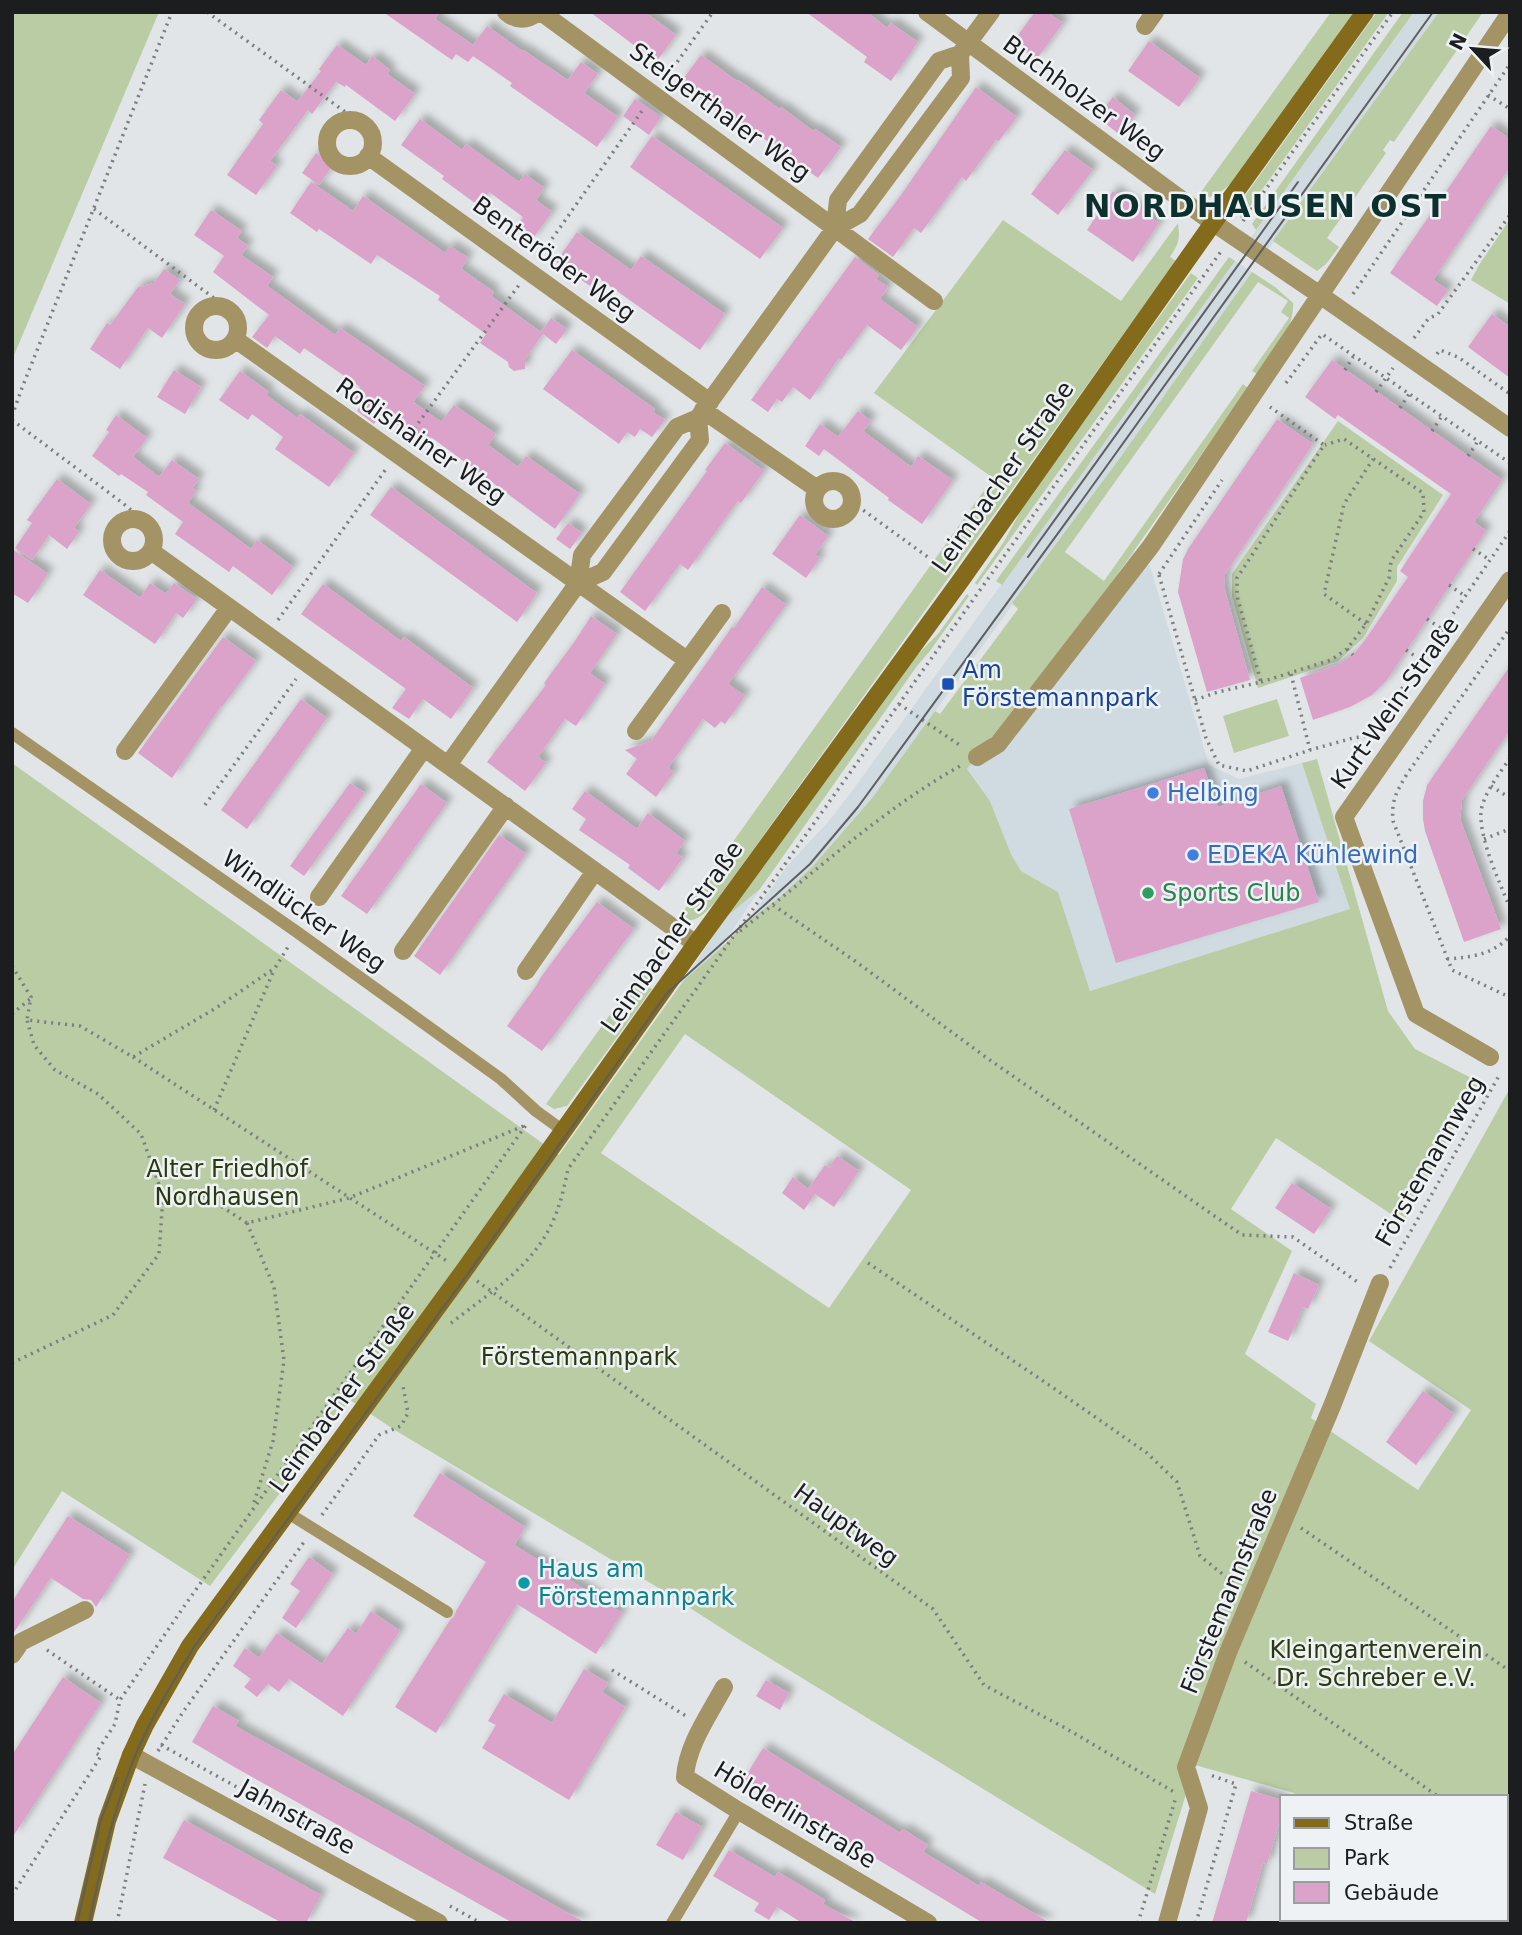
<svg xmlns="http://www.w3.org/2000/svg" width="1522" height="1935" font-family="'DejaVu Sans',sans-serif">
<defs>
<filter id="shadow"><feDropShadow dx="6" dy="-6" stdDeviation="3.5" flood-color="#0004"/></filter>
</defs>
<rect width="100%" height="100%" fill="#e2e5e7"/>
<path fill="#d0dae1" d="M 1414,12 L 1439,12 L 1267,251 L 1249,240 Z
M 1235,261 L 1252,272 L 1117,462 L 1012,603 L 1013,604 L 873,797 L 813,866 L 780,897 L 748,921 L 787,866 L 829,821 L 855,787 Z
M 1134,551 L 1150,566 L 1209,765 L 1239,779 L 1302,763 L 1351,909 L 1090,991 L 1058,892 L 1021,871 L 1011,854 L 990,801 L 967,769 L 1110,585 Z
M 760,889 L 720,949 L 684,980 L 726,917 Z"/>
<path fill="#b9cca4" fill-rule="evenodd" d="M 12,12 L 159,12 L 12,360 Z
M 1331,12 L 1354,12 L 1230,184 C 1219,195 1211,198 1196,199 Z
M 1377,12 L 1389,12 L 1241,219 C 1236,210 1242,201 1247,193 Z
M 1403,12 L 1414,12 L 1256,230 L 1252,224 Z
M 1439,12 L 1483,12 L 1394,142 L 1390,140 L 1383,150 L 1386,153 L 1327,238 L 1339,247 L 1326,264 L 1317,271 L 1273,241 Z
M 1510,219 L 1510,304 L 1471,280 L 1479,265 Z
M 1003,220 L 1121,301 L 1178,223 C 1180,240 1179,243 1170,257 L 1176,261 L 717,900 C 704,914 697,924 677,920 L 993,478 L 874,393 Z
M 1229,257 L 1235,261 L 1002,585 L 996,581 Z
M 1252,272 L 1275,287 L 1293,303 C 1295,330 1272,353 1257,374 L 1252,371 L 1289,318 L 1281,312 L 1288,301 L 1258,282 L 1065,552 L 1104,581 L 1243,384 L 1248,388 L 1110,585 L 967,769 L 990,801 L 1011,854 L 1021,871 L 1058,892 L 1090,991 L 1350,909 L 1302,763 L 1317,759 L 1388,1011 L 1415,1049 L 1479,1082 L 1403,1222 L 1276,1138 L 1231,1209 L 1292,1251 L 1245,1354 L 1316,1404 L 1311,1418 L 1418,1490 L 1471,1410 L 1369,1341 L 1510,1088 L 1510,1923 L 1498,1923 L 1491,1919 L 1506,1919 L 1506,1797 L 1299,1797 L 1294,1793 L 1195,1765 L 1155,1894 L 743,1642 L 662,1590 L 393,1429 L 350,1400 L 210,1586 L 62,1491 L 12,1570 L 12,763 L 559,1155 L 684,980 L 720,949 L 748,921 L 780,897 L 813,866 L 873,797 L 935,711 L 940,714 L 1018,609 L 1012,603 L 1117,462 ZM 685,1034 L 911,1190 L 829,1308 L 601,1153 Z
M 1191,273 L 1198,278 L 977,585 L 975,583 L 1003,543 L 1029,496 Z
M 1338,421 L 1443,495 L 1397,567 L 1397,581 L 1363,638 L 1338,661 L 1258,688 L 1232,596 L 1232,574 Z
M 967,594 L 969,596 L 930,651 L 917,666 L 760,889 L 726,917 L 892,686 L 918,654 L 938,634 Z
M 1277,699 L 1289,736 L 1234,753 L 1223,716 Z
M 662,942 C 667,963 658,968 647,985 L 652,989 L 567,1106 L 554,1109 L 546,1104 Z
M 1306,1919 L 1490,1919 L 1488,1923 L 1305,1923 Z"/>
<path fill="#dba2ca" filter="url(#shadow)" d="M 383,12 L 440,12 L 435,19 L 473,45 L 487,26 L 522,51 L 523,50 L 568,80 L 581,62 L 598,74 L 584,93 L 618,117 L 597,147 L 510,86 L 512,83 L 473,56 L 468,62 L 456,54 L 452,60 Z
M 590,12 L 645,12 L 676,35 L 656,62 Z
M 806,12 L 867,12 L 887,28 L 891,23 L 918,42 L 891,81 L 864,62 L 867,57 Z
M 1035,12 L 1047,12 L 1063,23 L 1036,60 L 1013,42 Z
M 1149,41 L 1200,78 L 1179,107 L 1128,71 Z
M 337,45 L 366,65 L 372,56 L 390,70 L 387,74 L 415,94 L 395,121 L 346,85 L 345,87 L 336,82 L 312,114 L 308,110 L 270,161 L 277,166 L 256,195 L 227,175 L 263,124 L 259,120 L 281,90 L 306,108 L 297,102 L 321,71 L 319,69 Z
M 701,55 L 737,81 L 738,80 L 780,109 L 781,107 L 813,131 L 815,129 L 841,147 L 818,178 L 741,122 L 739,125 L 680,83 Z
M 976,87 L 1017,117 L 999,141 L 996,140 L 966,181 L 962,177 L 921,233 L 914,228 L 893,257 L 868,239 L 901,195 Z
M 1113,97 L 1135,115 L 1120,135 L 1097,117 Z
M 635,99 L 661,117 L 649,135 L 623,116 Z
M 420,119 L 462,150 L 466,144 L 519,182 L 525,174 L 544,188 L 536,200 L 552,212 L 531,241 L 515,229 L 523,217 L 489,192 L 479,206 L 442,179 L 444,176 L 401,145 Z
M 1491,126 L 1510,139 L 1510,167 L 1433,280 L 1448,290 L 1437,306 L 1390,273 Z
M 652,136 L 783,228 L 760,259 L 630,167 Z
M 1065,150 L 1093,170 L 1058,215 L 1031,194 Z
M 316,153 L 333,165 L 319,185 L 302,173 Z
M 311,182 L 353,211 L 363,196 L 445,253 L 450,246 L 468,258 L 461,269 L 494,292 L 491,296 L 542,333 L 541,332 L 551,318 L 567,329 L 556,344 L 543,334 L 525,359 L 525,369 L 514,371 L 509,367 L 508,362 L 480,343 L 486,334 L 438,300 L 440,296 L 377,255 L 371,264 L 319,229 L 317,232 L 290,213 Z
M 1113,191 L 1159,223 L 1133,262 L 1087,230 Z
M 211,210 L 242,231 L 237,238 L 248,246 L 241,255 L 273,277 L 267,286 L 335,335 L 340,328 L 425,386 L 413,402 L 441,422 L 454,405 L 496,434 L 488,445 L 518,467 L 526,456 L 580,494 L 555,529 L 431,437 L 425,445 L 397,424 L 395,427 L 379,416 L 374,424 L 357,411 L 360,406 L 351,400 L 360,387 L 304,348 L 300,354 L 275,336 L 267,348 L 252,337 L 269,315 L 213,272 L 224,256 L 194,235 Z
M 577,232 L 631,270 L 641,256 L 725,314 L 700,350 L 597,277 L 590,286 L 556,262 Z
M 855,257 L 879,275 L 876,279 L 888,287 L 880,299 L 918,327 L 901,350 L 867,325 L 841,360 L 839,358 L 810,400 L 793,387 L 782,402 L 777,399 L 768,412 L 751,400 Z
M 164,269 L 180,280 L 170,294 L 185,304 L 162,338 L 148,328 L 120,369 L 90,349 L 107,323 L 110,325 L 138,287 L 154,283 Z
M 1492,314 L 1510,327 L 1510,378 L 1468,347 Z
M 572,350 L 655,409 L 653,412 L 665,420 L 652,437 L 640,429 L 635,437 L 627,432 L 619,444 L 543,389 Z
M 1332,360 L 1502,480 L 1474,522 L 1486,531 L 1387,680 L 1372,695 L 1350,707 L 1313,720 L 1300,678 L 1337,665 L 1353,655 L 1365,640 L 1408,577 L 1400,571 L 1451,494 L 1338,415 L 1335,419 L 1305,397 Z
M 174,370 L 201,387 L 185,414 L 157,397 Z
M 240,371 L 269,392 L 266,395 L 297,418 L 300,414 L 354,453 L 329,487 L 275,449 L 283,437 L 252,414 L 248,420 L 219,400 Z
M 858,411 L 871,421 L 863,431 L 911,467 L 918,456 L 953,480 L 922,524 L 888,500 L 889,498 L 824,449 L 819,456 L 805,446 L 820,424 L 838,437 Z
M 116,415 L 147,438 L 133,457 L 159,477 L 172,460 L 199,479 L 192,488 L 196,491 L 188,503 L 251,549 L 257,540 L 293,567 L 272,595 L 233,566 L 229,572 L 175,534 L 183,522 L 146,495 L 148,492 L 121,474 L 119,476 L 92,456 L 109,432 L 106,430 Z
M 1277,419 L 1313,444 L 1225,574 L 1224,587 L 1250,680 L 1207,692 L 1178,592 L 1183,559 L 1188,549 Z
M 725,443 L 764,471 L 741,503 L 738,501 L 688,570 L 680,564 L 645,611 L 620,592 L 707,471 L 705,470 Z
M 57,479 L 91,504 L 74,528 L 79,532 L 67,549 L 49,535 L 32,560 L 15,548 L 32,523 L 27,520 Z
M 391,487 L 537,593 L 517,622 L 370,515 Z
M 800,515 L 828,536 L 815,555 L 820,558 L 806,578 L 772,554 Z
M 568,523 L 582,533 L 570,549 L 556,539 Z
M 12,549 L 48,574 L 28,603 L 12,593 Z
M 100,570 L 140,598 L 150,583 L 166,594 L 174,583 L 197,599 L 183,618 L 176,613 L 155,644 L 83,595 Z
M 323,584 L 401,641 L 404,637 L 473,688 L 451,719 L 423,699 L 409,719 L 392,708 L 406,689 L 301,614 Z
M 762,587 L 786,605 L 728,684 L 745,696 L 725,724 L 721,721 L 715,728 L 703,719 L 668,768 L 674,772 L 656,797 L 626,774 L 637,759 L 625,750 L 651,741 L 732,627 L 734,628 Z
M 591,616 L 617,634 L 590,673 L 605,684 L 576,726 L 565,719 L 538,757 L 546,763 L 525,791 L 487,762 L 546,685 L 544,683 L 575,641 Z
M 223,637 L 256,661 L 222,707 L 221,706 L 172,778 L 138,753 Z
M 1510,666 L 1510,730 L 1462,800 L 1460,819 L 1501,929 L 1464,942 L 1425,831 L 1423,819 L 1423,801 L 1427,785 Z
M 301,699 L 327,718 L 247,829 L 221,810 Z
M 1204,768 L 1218,807 L 1281,786 L 1319,902 L 1116,963 L 1069,809 Z
M 350,783 L 365,793 L 304,876 L 290,866 Z
M 421,784 L 447,803 L 367,914 L 341,896 Z
M 585,791 L 637,829 L 648,813 L 685,841 L 676,853 L 683,858 L 659,891 L 628,868 L 630,865 L 579,830 L 586,819 L 572,809 Z
M 499,835 L 526,854 L 440,975 L 414,956 Z
M 597,902 L 634,929 L 542,1051 L 507,1026 L 536,986 L 541,977 Z
M 837,1156 L 859,1171 L 834,1207 L 815,1194 L 804,1210 L 782,1193 L 793,1177 L 808,1189 L 825,1165 L 829,1168 Z
M 1292,1183 L 1331,1209 L 1314,1234 L 1275,1208 Z
M 1294,1273 L 1319,1285 L 1308,1309 L 1303,1307 L 1288,1341 L 1268,1332 Z
M 1423,1391 L 1454,1414 L 1416,1465 L 1386,1442 Z
M 440,1473 L 525,1527 L 514,1545 L 622,1613 L 596,1654 L 517,1604 L 436,1733 L 395,1707 L 450,1620 L 454,1617 L 456,1611 L 486,1562 L 413,1516 Z
M 68,1516 L 130,1555 L 96,1607 L 91,1600 L 83,1599 L 51,1578 L 12,1635 L 12,1602 Z
M 309,1557 L 333,1574 L 296,1628 L 282,1618 L 300,1591 L 290,1584 Z
M 371,1611 L 400,1631 L 343,1716 L 289,1679 L 279,1692 L 268,1684 L 257,1697 L 244,1687 L 251,1679 L 233,1666 L 245,1648 L 259,1658 L 277,1633 L 322,1664 L 348,1628 L 356,1634 Z
M 584,1669 L 608,1683 L 602,1692 L 625,1707 L 569,1800 L 482,1748 L 496,1725 L 488,1721 L 504,1694 L 552,1723 Z
M 63,1677 L 101,1703 L 12,1838 L 12,1755 Z
M 766,1680 L 789,1693 L 780,1710 L 756,1696 Z
M 213,1706 L 239,1721 L 235,1726 L 412,1824 L 466,1856 L 586,1923 L 513,1923 L 236,1768 L 192,1742 Z
M 763,1748 L 900,1833 L 903,1829 L 928,1845 L 923,1852 L 979,1886 L 981,1882 L 1050,1923 L 983,1923 L 744,1779 Z
M 1251,1791 L 1282,1800 L 1282,1813 L 1267,1864 L 1263,1863 L 1246,1923 L 1212,1923 Z
M 676,1812 L 702,1827 L 683,1860 L 656,1845 Z
M 184,1820 L 321,1895 L 306,1923 L 282,1923 L 163,1858 Z
M 729,1850 L 775,1877 L 778,1872 L 825,1900 L 823,1904 L 857,1923 L 802,1923 L 777,1907 L 769,1920 L 754,1911 L 759,1903 L 713,1876 Z"/>
<g fill="none" stroke-linecap="round" stroke-linejoin="round">
<path stroke="#7b7d7e" stroke-width="3.5" stroke-dasharray="2 5" stroke-linecap="butt" d="M 207,12 L 362,124
M 665,79 L 713,12
M 1488,95 L 1510,109
M 94,209 L 230,310
M 1243,221 L 1393,12
M 540,256 L 642,111
M 1353,294 L 1510,64
M 1414,338 L 1428,319 L 1438,314 L 1510,215
M 1437,354 L 1440,350 L 1458,357 L 1510,394
M 1345,370 L 1353,357
M 1286,383 L 1322,334 L 1510,463
M 1376,392 L 1393,368
M 1400,408 L 1409,394
M 12,416 L 22,388 L 172,12
M 12,420 L 124,504 L 147,524
M 1432,431 L 1442,416
M 406,440 L 519,285
M 1468,456 L 1478,441
M 852,502 L 947,571
M 1473,549 L 1490,560
M 1159,574 L 1222,480
M 1159,575 L 1206,738 L 1219,765 L 1247,771 L 1310,750 L 1353,738 L 1380,734
M 1449,585 L 1465,596
M 1427,619 L 1442,629
M 278,620 L 386,469
M 1366,624 L 1324,594 L 1344,504 L 1373,459
M 1347,649 L 1353,655
M 1406,650 L 1421,660
M 1291,674 L 1310,750
M 1261,682 L 1331,660 L 1347,649 L 1366,624 L 1389,578 L 1391,561 L 1424,512 L 1423,493 L 1344,439 L 1325,445
M 1195,700 L 1218,692 L 1261,682 L 1237,596 L 1237,578 L 1324,445 L 1270,407
M 899,704 L 961,746
M 1370,735 L 1510,531
M 1510,758 C 1500,773 1483,794 1481,812 C 1479,839 1500,883 1510,908
M 1491,786 L 1510,798
M 205,805 L 296,679
M 1484,839 L 1510,829
M 773,905 L 855,961 L 987,1058 L 1242,1235 L 1293,1237 L 1359,1283
M 740,931 C 812,875 880,811 960,766
M 1447,959 C 1472,957 1492,955 1510,936
M 12,966 L 31,997 L 27,1020 L 80,1026 L 133,1057 L 216,1008 L 275,968 L 288,947
M 1505,995 L 1452,970 L 1393,821 C 1391,800 1397,791 1407,774 L 1510,628
M 12,1014 L 30,999
M 133,1057 L 447,1261
M 214,1110 L 274,970
M 163,1196 L 199,1192 L 247,1223 L 349,1198 L 526,1125
M 247,1223 L 274,1287 L 284,1360 L 273,1441 L 253,1506
M 868,1263 L 1052,1387 L 1147,1453 L 1177,1482 L 1200,1556 L 1236,1585
M 1390,1268 L 1500,1074
M 477,1281 L 933,1609 L 984,1685 L 1067,1729 L 1174,1792
M 451,1323 C 492,1291 539,1263 557,1211 C 562,1198 565,1183 568,1169 L 1222,250
M 12,1363 L 113,1315 L 159,1254 L 163,1196 L 141,1134 L 98,1094 L 55,1070 L 34,1045 L 27,1020
M 322,1515 L 379,1435 L 401,1426 L 408,1413 L 403,1386
M 1301,1528 L 1510,1671
M 47,1650 L 120,1700
M 1245,1662 L 1439,1797
M 612,1670 L 686,1716
M 161,1745 L 343,1846
M 158,1751 L 183,1712 L 304,1542
M 1506,1844 L 1510,1846
M 12,1895 L 101,1756 L 96,1753 L 115,1724 L 120,1700 L 185,1605 L 526,1125
M 450,1906 L 481,1923
M 1338,1919 L 1343,1923
M 117,1923 L 145,1784
M 1138,1923 L 1176,1797
M 1196,1923 L 1236,1784 L 1210,1775
M 1431,1923 L 1433,1919"/>
<path stroke="#a49365" stroke-width="12" d="M 12,733 L 297,932 L 501,1079 L 536,1111 L 565,1132
M 288,1513 L 447,1612
M 672,1923 L 739,1811"/>
<path stroke="#a49365" stroke-width="18" d="M 506,12 C 516,21 527,21 538,12
M 541,12 L 934,301
M 927,12 L 1205,217 L 1320,295 L 1510,428
M 1145,26 L 1155,12
M327 143a23 23 0 1 1 46 0a23 23 0 1 1-46 0Z
M 368,156 L 710,402
M 835,228 L 838,200 L 939,61 L 960,54 L 991,12
M194 328a22 22 0 1 1 44 0a22 22 0 1 1-44 0Z
M 235,339 L 687,660
M 703,410 L 817,489
M814 500a19 19 0 1 1 38 0a19 19 0 1 1-38 0Z
M112 540a21 21 0 1 1 42 0a21 21 0 1 1-42 0Z
M 151,551 L 696,944
M 578,583 L 603,572 L 700,440 L 698,418
M 636,731 L 722,613
M 125,751 L 229,608
M 977,757 L 998,744 L 1151,546 L 1510,13
M 448,765 L 578,583 L 582,555 L 677,427 L 698,418 L 835,228 L 860,214 L 961,78 L 960,54
M 319,897 L 424,748
M 403,951 L 506,806
M 526,971 L 595,871
M 1490,1057 L 1416,1014 L 1344,817 L 1510,580
M 12,1655 L 21,1642 L 85,1610
M 724,1687 C 709,1715 687,1745 685,1777 L 739,1811 L 928,1923
M 131,1755 L 439,1923
M 1167,1923 L 1199,1808 L 1186,1767 L 1229,1650 L 1332,1406 L 1380,1283"/>
<path stroke="#846a1b" stroke-width="18" d="M 83,1923 L 107,1821 L 131,1755 L 145,1725 L 190,1646 L 463,1272 L 696,944 L 961,580 L 1213,223 L 1365,12"/>
<path stroke="#5c5e5f" stroke-width="2" d="M 1028,557 L 1298,182
M 77,1923 L 101,1820 L 117,1778
M 89,1923 C 101,1866 113,1810 135,1756 C 151,1718 173,1682 194,1647 L 467,1275 L 667,993 L 810,864 L 858,807 L 1083,499 L 1433,12"/>
</g>
<rect fill="#1a4fb4" stroke="#eff2f5" stroke-width="2.5" x="941" y="677" width="14" height="14" rx="3.5"/>
<g fill="#3f7fe0" stroke="#eff2f5" stroke-width="2.5">
<circle cx="1153" cy="793" r="7"/>
<circle cx="1193" cy="855" r="7"/>
</g>
<circle fill="#2e9e5b" stroke="#eff2f5" stroke-width="2.5" cx="1148" cy="893" r="7"/>
<circle fill="#0f9aa8" stroke="#eff2f5" stroke-width="2.5" cx="524" cy="1583" r="7"/>
<g text-anchor="middle" stroke-width="5" stroke-linejoin="round" paint-order="stroke">
<g font-size="24" fill="#1c1d1e" stroke="#eff2f5">
<text transform="translate(1084 98) rotate(36)" y="8">Buchholzer Weg</text>
<text transform="translate(720 112) rotate(36)" y="8">Steigerthaler Weg</text>
<text transform="translate(554 259) rotate(36)" y="8">Benteröder Weg</text>
<text transform="translate(421 441) rotate(35)" y="8">Rodishainer Weg</text>
<text transform="translate(1003 477) rotate(-55)" y="8">Leimbacher Straße</text>
<text transform="translate(1395 703) rotate(-55)" y="8">Kurt-Wein-Straße</text>
<text transform="translate(304 911) rotate(35)" y="8">Windlücker Weg</text>
<text transform="translate(672 937) rotate(-55)" y="8">Leimbacher Straße</text>
<text transform="translate(1430 1161) rotate(-60)" y="8">Förstemannweg</text>
<text transform="translate(342 1398) rotate(-54)" y="8">Leimbacher Straße</text>
<text transform="translate(846 1525) rotate(36)" y="8">Hauptweg</text>
<text transform="translate(1229 1591) rotate(-68)" y="8">Förstemannstraße</text>
<text transform="translate(795 1815) rotate(31)" y="8">Hölderlinstraße</text>
<text transform="translate(297 1817) rotate(29)" y="8">Jahnstraße</text>
</g>
<g font-size="24" fill="#164399" stroke="#eff2f5" text-anchor="start">
<text x="962" y="678">Am<tspan x="962" dy="28">Förstemannpark</tspan></text>
</g>
<g font-size="24" fill="#366cbe" stroke="#eff2f5" text-anchor="start">
<text x="1167" y="801">Helbing</text>
<text x="1207" y="863">EDEKA Kühlewind</text>
</g>
<g font-size="24" fill="#27864d" stroke="#eff2f5" text-anchor="start">
<text x="1162" y="901">Sports Club</text>
</g>
<g font-size="24" fill="#293a0f" stroke="#eff2f5">
<text x="227" y="1177">Alter Friedhof<tspan x="227" dy="28">Nordhausen</tspan></text>
<text x="579" y="1365">Förstemannpark</text>
<text x="1376" y="1658">Kleingartenverein<tspan x="1376" dy="28">Dr. Schreber e.V.</tspan></text>
</g>
<g font-size="24" fill="#0d838f" stroke="#eff2f5" text-anchor="start">
<text x="538" y="1577">Haus am<tspan x="538" dy="28">Förstemannpark</tspan></text>
</g>
<g font-size="32" font-weight="bold" letter-spacing="2" fill="#0d302e" stroke="#eff2f5">
<text x="1266" y="217">NORDHAUSEN OST</text>
</g>
</g>
<rect width="1522" height="1935" fill="none" stroke="#1c1d1e" stroke-width="28"/>
<rect x="1280" y="1795" width="228" height="126" fill="#eff2f5" stroke="#9b9d9f" stroke-width="2"/>
<rect x="1294" y="1818" width="35" height="10" fill="#846a1b" stroke="#9b9d9f" stroke-width="2"/>
<text x="1344" y="1830" font-size="21" fill="#1c1d1e">Straße</text>
<rect x="1294" y="1848" width="35" height="21" fill="#b9cca4" stroke="#9b9d9f" stroke-width="2"/>
<text x="1344" y="1865" font-size="21" fill="#1c1d1e">Park</text>
<rect x="1294" y="1882" width="35" height="21" fill="#dba2ca" stroke="#9b9d9f" stroke-width="2"/>
<text x="1344" y="1900" font-size="21" fill="#1c1d1e">Gebäude</text>
<g transform="translate(1473 49) rotate(296)" stroke="#eff2f5" stroke-width="5" paint-order="stroke">
<path d="M0-5L12 26L0 18L-12 26Z" fill="#1c1d1e"/>
<text y="-10" font-size="19" font-weight="bold" text-anchor="middle" fill="#1c1d1e">N</text>
</g>
</svg>
